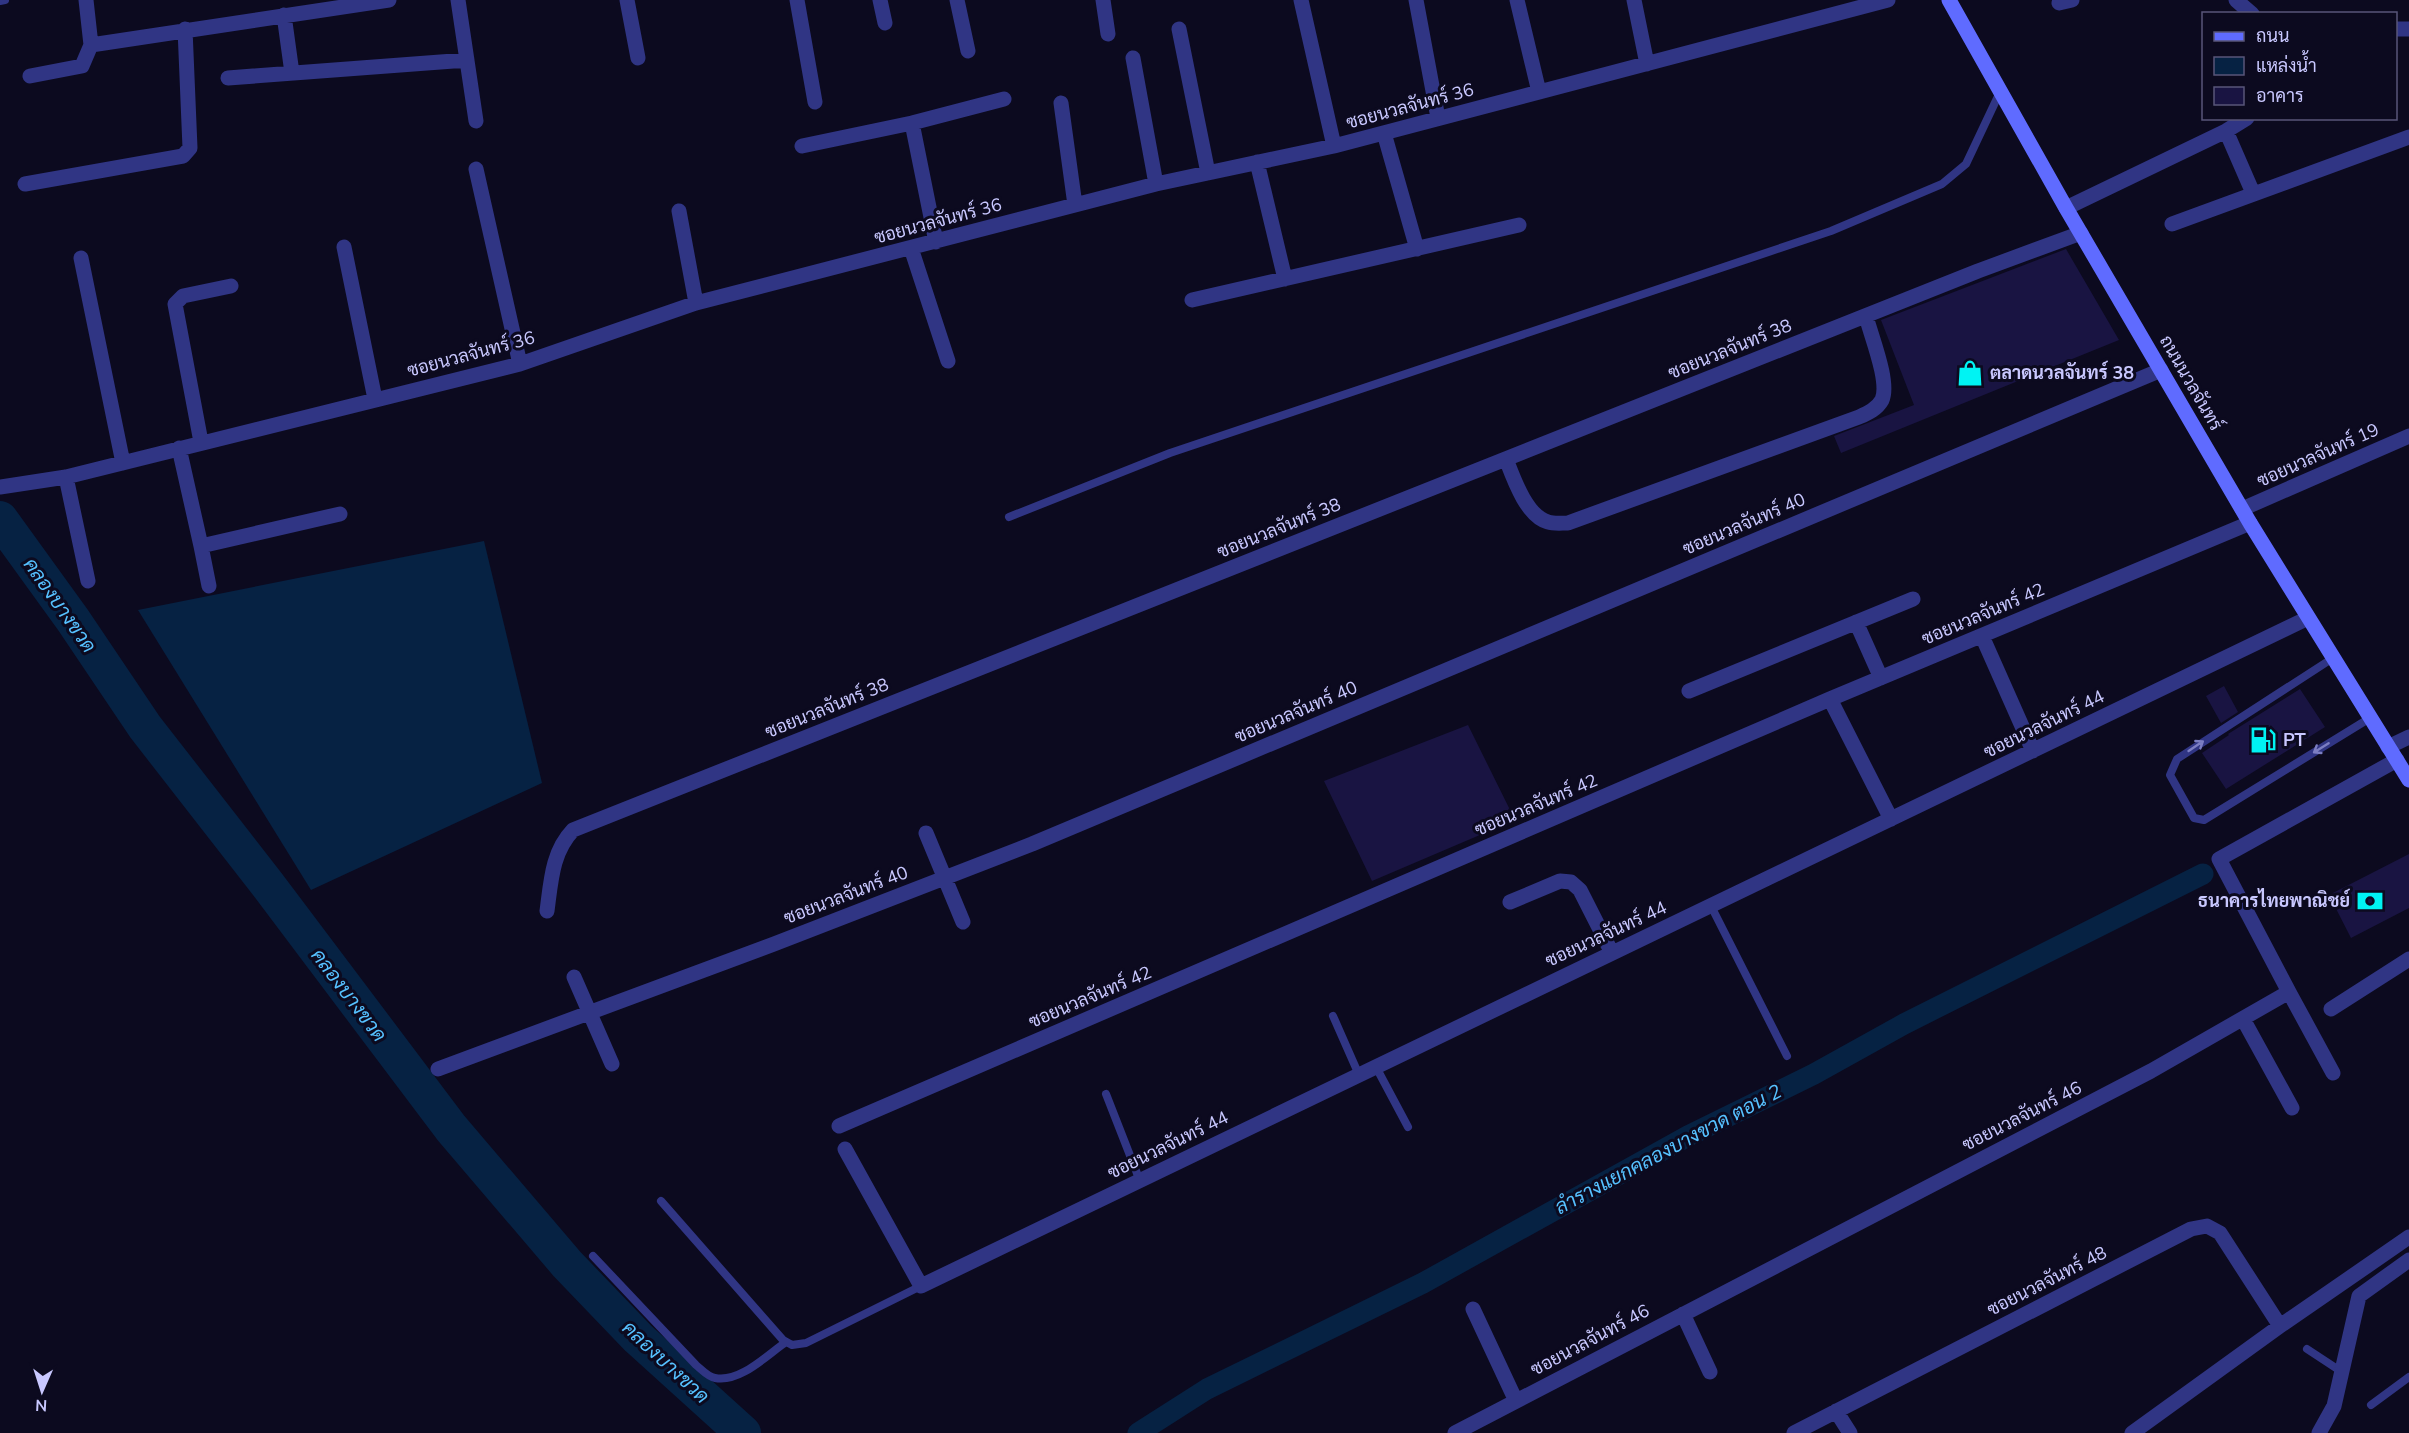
<svg xmlns="http://www.w3.org/2000/svg" width="2409" height="1433" font-family="'Nunito Sans',Sarabun,sans-serif">
<rect width="100%" height="100%" fill="#0c0a1f"/>
<path fill="#062243" d="M 484,541 L 542,783 L 311,890 L 138,610 Z"/>
<g fill="none" stroke-linecap="round" stroke-linejoin="round">
<path stroke="#062243" stroke-width="21" d="M 1138,1433 L 1207,1389 L 1423,1283 L 1688,1136 L 1814,1074 L 1904,1024 L 2203,874"/>
<path stroke="#062243" stroke-width="36" d="M 0,519 L 73,620 L 145,727 L 268,885 L 451,1128 L 567,1264 L 638,1338 L 743,1433"/>
</g>
<path fill="#191442" d="M 2066,249 L 2119,340 L 1841,453 L 1834,436 L 1914,405 L 1881,320 Z
M 2224,686 L 2238,712 L 2221,723 L 2206,696 Z
M 2300,689 L 2325,727 L 2226,789 L 2202,753 L 2229,735 L 2228,734 Z
M 1468,725 L 1515,820 L 1372,881 L 1324,781 Z
M 2409,854 L 2409,908 L 2351,938 L 2329,895 Z"/>
<g fill="none" stroke-linecap="round" stroke-linejoin="round">
<path stroke="#303584" stroke-width="8" d="M 0,1 L 5,0
M 1009,517 L 1170,453 L 1831,231 L 1942,184 L 1966,164 L 2000,92
M 2333,658 L 2177,759 L 2170,775 L 2194,818 L 2204,820 L 2370,718
M 1711,906 L 1787,1056
M 1333,1016 L 1359,1075
M 1376,1067 L 1408,1127
M 1106,1094 L 1140,1181
M 661,1201 L 783,1340 L 792,1345 L 806,1343 L 921,1286
M 593,1256 L 696,1365 C 701,1369 708,1377 715,1378 C 740,1383 767,1355 786,1342
M 2307,1349 L 2342,1372
M 2371,1405 L 2409,1377"/>
<path stroke="#303584" stroke-width="15" d="M 86,0 L 91,45
M 458,0 L 476,121
M 627,0 L 638,58
M 797,0 L 815,102
M 880,0 L 885,23
M 957,0 L 968,51
M 1103,0 L 1108,34
M 1301,0 L 1334,146
M 1416,0 L 1438,118
M 1517,0 L 1539,92
M 1634,0 L 1647,64
M 2236,0 L 2252,14
M 2059,3 L 2072,0
M 284,15 L 292,73
M 1179,29 L 1208,173
M 2396,29 L 2409,29
M 1133,58 L 1156,184
M 30,76 L 82,66 L 91,45 L 389,0
M 228,78 L 467,60
M 1061,103 L 1075,205
M 912,123 L 936,242
M 2226,131 L 2253,193
M 1384,133 L 1417,249
M 802,146 L 912,123 L 1004,99
M 1257,162 L 1285,279
M 476,169 L 520,364
M 25,184 L 183,156 L 190,148 L 185,29
M 2066,208 L 2226,131 L 2247,118
M 679,211 L 696,303
M 2172,224 L 2409,137
M 344,247 L 375,399
M 911,248 L 948,361
M 81,258 L 123,463
M 1192,300 L 1519,225
M 201,442 L 175,304 L 183,296 L 231,286
M 179,448 L 201,546 L 340,514
M 1506,459 C 1513,477 1526,516 1548,522 C 1554,524 1561,523 1568,523 L 1859,417 C 1868,413 1877,409 1882,400 C 1890,382 1871,336 1866,316
M 66,477 L 88,581
M 0,487 L 66,477 L 520,364 L 696,303 L 1156,184 L 1334,146 L 1888,0
M 2242,509 L 2409,436
M 201,546 L 209,586
M 1856,622 L 1881,678
M 1982,636 L 2033,751
M 1689,691 L 1913,599
M 1830,699 L 1891,819
M 2388,747 L 2409,737
M 926,833 L 963,922
M 1510,902 L 1560,881 L 1571,882 L 1580,890 L 1612,953
M 547,911 C 551,881 552,852 573,830 L 1978,271 L 2081,233
M 574,977 L 612,1064
M 2289,992 L 2333,1073
M 2331,1009 L 2409,959
M 2243,1019 L 2292,1108
M 438,1069 L 774,944 L 1032,844 L 2161,370
M 839,1126 L 1830,699 L 2250,523
M 845,1149 L 921,1286 L 2308,618
M 1473,1309 L 1516,1401
M 1683,1314 L 1710,1372
M 1836,1411 L 1850,1433
M 1455,1433 L 2151,1071 L 2289,992 L 2219,859 L 2397,760
M 1794,1433 L 2191,1229 L 2207,1226 L 2220,1233 L 2280,1326
M 2132,1433 L 2280,1326 L 2409,1237
M 2319,1433 L 2334,1406 L 2359,1296 L 2409,1260"/>
<path stroke="#5f6bff" stroke-width="15" d="M 1949,0 L 2066,208 L 2250,523 L 2409,780"/>
</g>
<defs><path id="oneway-shaft" d="M-6 0H5M1.5-3L5.5 0L1.5 3" fill="none" stroke-width="1.6" stroke-linecap="round" stroke-linejoin="round" transform="scale(1.5)"/></defs>
<g stroke="#7c7ec2">
<use href="#oneway-shaft" transform="translate(2196 746) rotate(-34)"/>
<use href="#oneway-shaft" transform="translate(2321 748) rotate(148)"/>
</g>
<defs>
<g id="shop-bare" transform="scale(2.07)"><path d="M-5-2.5h2.3a2.7 3.5 0 0 1 5.4 0H5L5.5 6h-11ZM-1.5-2.5h3a1.5 2.3 0 0 0-3 0Z" fill="#00f3f3" stroke="#0c0a1f" stroke-width="2.5" paint-order="stroke"/></g>
<g id="fuel-bare" transform="scale(2.07)"><path d="M-5.5-6h7V0h2V4h1.3V-2.5L3-4.5l.8-.8L6-3V5H2.5V1h-1V6h-7ZM-4.2-4.7v3.2H.2V-4.7Z" fill="#00f3f3" stroke="#0c0a1f" stroke-width="2.5" paint-order="stroke"/></g>
<g id="bank-bare" transform="scale(2.07)"><path d="M-6-4H6V4H-6ZM0-2.3a2.3 2.3 0 1 0 0 4.6a2.3 2.3 0 1 0 0-4.6Z" fill="#00f3f3" stroke="#0c0a1f" stroke-width="2.5" paint-order="stroke"/></g>
</defs>
<g fill-rule="evenodd">
<use href="#shop-bare" x="1970" y="373"/>
<use href="#fuel-bare" x="2263" y="740"/>
<use href="#bank-bare" x="2370" y="901"/>
</g>
<g text-anchor="middle" stroke-width="6" stroke-linejoin="round" paint-order="stroke">
<g font-size="18" fill="#c9c8ff" stroke="#0c0a1f">
<text transform="translate(1410 106) rotate(-15)" y="6">ซอยนวลจันทร์ 36</text>
<text transform="translate(938 221) rotate(-15)" y="6">ซอยนวลจันทร์ 36</text>
<text transform="translate(1730 349) rotate(-22)" y="6">ซอยนวลจันทร์ 38</text>
<text transform="translate(471 354) rotate(-15)" y="6">ซอยนวลจันทร์ 36</text>
<text transform="translate(2191 383) rotate(60)" y="6">ถนนนวลจันทร์</text>
<text transform="translate(2318 455) rotate(-24)" y="6">ซอยนวลจันทร์ 19</text>
<text transform="translate(1744 524) rotate(-23)" y="6">ซอยนวลจันทร์ 40</text>
<text transform="translate(1279 528) rotate(-22)" y="6">ซอยนวลจันทร์ 38</text>
<text transform="translate(1983 614) rotate(-23)" y="6">ซอยนวลจันทร์ 42</text>
<text transform="translate(827 708) rotate(-22)" y="6">ซอยนวลจันทร์ 38</text>
<text transform="translate(1296 712) rotate(-23)" y="6">ซอยนวลจันทร์ 40</text>
<text transform="translate(2044 724) rotate(-26)" y="6">ซอยนวลจันทร์ 44</text>
<text transform="translate(1536 805) rotate(-23)" y="6">ซอยนวลจันทร์ 42</text>
<text transform="translate(846 895) rotate(-21)" y="6">ซอยนวลจันทร์ 40</text>
<text transform="translate(1606 934) rotate(-25)" y="6">ซอยนวลจันทร์ 44</text>
<text transform="translate(1090 997) rotate(-23)" y="6">ซอยนวลจันทร์ 42</text>
<text transform="translate(2022 1116) rotate(-27)" y="6">ซอยนวลจันทร์ 46</text>
<text transform="translate(1168 1145) rotate(-26)" y="6">ซอยนวลจันทร์ 44</text>
<text transform="translate(2047 1281) rotate(-27)" y="6">ซอยนวลจันทร์ 48</text>
<text transform="translate(1590 1340) rotate(-28)" y="6">ซอยนวลจันทร์ 46</text>
</g>
<g font-size="18" font-weight="bold" fill="#c9c8ff" stroke="#0c0a1f" text-anchor="start">
<text x="1990" y="379">ตลาดนวลจันทร์ 38</text>
<text x="2283" y="746">PT</text>
<text x="2350" y="907" text-anchor="end">ธนาคารไทยพาณิชย์</text>
</g>
<g font-size="20" font-style="italic" fill="#56c1ff" stroke="#0c0a1f">
<text transform="translate(60 605) rotate(55)" y="7">คลองบางขวด</text>
<text transform="translate(349 995) rotate(53)" y="7">คลองบางขวด</text>
<text transform="translate(1668 1149) rotate(-28)" y="7">ลำรางแยกคลองบางขวด ตอน 2</text>
<text transform="translate(666 1362) rotate(43)" y="7">คลองบางขวด</text>
</g>
</g>
<rect x="2202" y="12" width="195" height="108" fill="#0c0a1f" stroke="#585679" stroke-width="1.5"/>
<rect x="2214" y="32" width="30" height="9" fill="#5f6bff" stroke="#585679" stroke-width="1.5"/>
<text x="2256" y="42" font-size="18" fill="#c9c8ff">ถนน</text>
<rect x="2214" y="57" width="30" height="18" fill="#062243" stroke="#585679" stroke-width="1.5"/>
<text x="2256" y="72" font-size="18" fill="#c9c8ff">แหล่งน้ำ</text>
<rect x="2214" y="87" width="30" height="18" fill="#191442" stroke="#585679" stroke-width="1.5"/>
<text x="2256" y="102" font-size="18" fill="#c9c8ff">อาคาร</text>
<g transform="translate(42 1391) rotate(183)" stroke="#0c0a1f" stroke-width="4.5" paint-order="stroke">
<path d="M0-4.5L10 22L0 15L-10 22Z" fill="#c9c8ff"/>
<text y="-9" font-size="16" font-weight="bold" text-anchor="middle" fill="#c9c8ff">N</text>
</g>
</svg>
